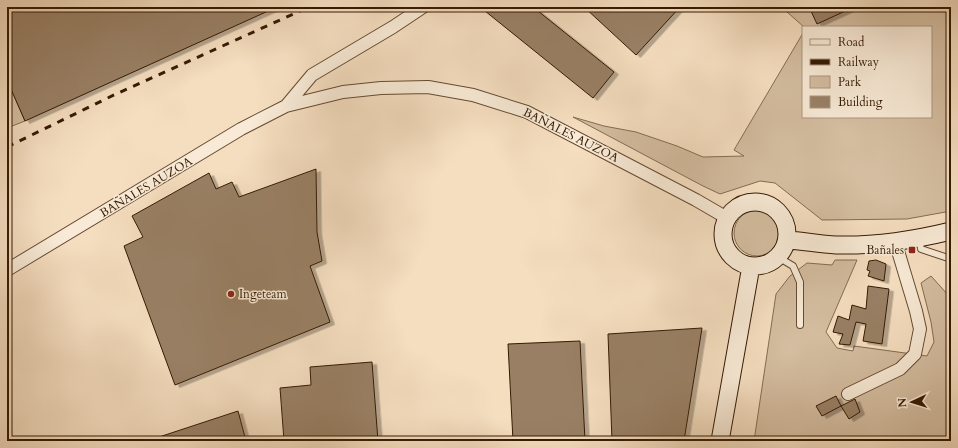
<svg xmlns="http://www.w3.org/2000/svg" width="958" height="448" font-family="Cardo,serif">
<defs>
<filter id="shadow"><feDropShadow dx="4.5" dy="2.5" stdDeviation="0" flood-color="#0004"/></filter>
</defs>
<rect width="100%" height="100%" fill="#f5dec0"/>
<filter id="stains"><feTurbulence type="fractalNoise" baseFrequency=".005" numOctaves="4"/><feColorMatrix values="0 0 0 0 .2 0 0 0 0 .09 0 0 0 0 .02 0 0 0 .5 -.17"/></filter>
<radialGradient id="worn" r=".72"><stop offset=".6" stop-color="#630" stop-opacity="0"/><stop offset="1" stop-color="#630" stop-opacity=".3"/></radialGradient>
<path fill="#d4bda0" stroke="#846c52" d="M 791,7 L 950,7 L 951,211 L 907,219 L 822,220 L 775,183 L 760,181 L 720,194 L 703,186 L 573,117 L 604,126 L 636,132 L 677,146 L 703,157 L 744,156 L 734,150 L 803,33 L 803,117 L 931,117 L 931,27 L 804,27 L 787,12 Z
M 7,80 L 25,121 L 7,128 Z
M734 233a23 23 0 1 1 46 0a23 23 0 1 1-46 0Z
M 835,260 L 857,260 L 826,332 L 837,348 L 853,351 L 854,346 L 927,356 L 934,342 L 931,322 L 921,283 L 931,276 L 949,296 L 951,304 L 951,441 L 754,441 L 776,294 L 790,276 L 807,263 L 832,265 Z"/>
<path fill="#998065" stroke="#351a03" filter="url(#shadow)" d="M 7,7 L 277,7 L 25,121 L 7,80 Z
M 480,7 L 533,7 L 614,72 L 593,98 Z
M 584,7 L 680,7 L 636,55 Z
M 816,7 L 854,7 L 817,24 L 810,9 Z
M 316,169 L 317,232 L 322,261 L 310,266 L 330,322 L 175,385 L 124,246 L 143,237 L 132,216 L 209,173 L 216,189 L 232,182 L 239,197 Z
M 876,260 L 886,264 L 884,281 L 868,276 L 870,271 L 867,270 L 869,261 Z
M 868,286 L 889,289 L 882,344 L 863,341 L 866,324 L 856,322 L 850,345 L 839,344 L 843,334 L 833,332 L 838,316 L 849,320 L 852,305 L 866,309 Z
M 702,328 L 684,441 L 612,441 L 608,334 Z
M 580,341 L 585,441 L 513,441 L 508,344 Z
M 372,362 L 378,441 L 284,441 L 280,388 L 311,385 L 310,367 Z
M 836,396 L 841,406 L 822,416 L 816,406 Z
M 855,399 L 860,412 L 849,419 L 841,406 Z
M 238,411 L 246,441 L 157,441 L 156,438 Z"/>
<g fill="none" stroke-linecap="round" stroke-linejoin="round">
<g stroke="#654b32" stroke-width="8">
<path id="lane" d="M 919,239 L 921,249 L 951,259
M 778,257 L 793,266 L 800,282 L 800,325"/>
</g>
<g stroke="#654b32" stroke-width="14">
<path id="street" d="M 286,106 L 312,75 L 393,27 L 423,7
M 7,270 L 241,129 L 286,106 L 343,92 L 381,88 L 428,87 L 473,95 L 527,112 L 696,200 L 727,218
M 848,394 L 900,369 L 915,354 L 920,329 L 916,311 L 895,241"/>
</g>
<g stroke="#351a03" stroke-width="19">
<path id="secondary" d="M723 234a32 32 0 1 1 64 0a32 32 0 1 1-64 0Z
M 787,240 C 803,241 819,244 836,245 C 874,246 914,240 951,231
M 720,441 L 751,266"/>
</g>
<use href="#lane" stroke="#f8ead6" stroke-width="6"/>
<use href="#street" stroke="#f8ead6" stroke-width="12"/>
<use href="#secondary" stroke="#f8ead6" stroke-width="17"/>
<path stroke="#351a03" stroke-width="3" stroke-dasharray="7 7" stroke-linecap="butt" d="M 7,147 L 116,94 L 309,7"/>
</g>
<g fill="#8f2418" stroke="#f8ead6" stroke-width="1.5">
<rect x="908" y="246" width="8" height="8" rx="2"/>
<circle cx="231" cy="294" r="4"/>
</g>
<g text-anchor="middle" stroke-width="3" stroke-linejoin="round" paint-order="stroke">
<g font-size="12" fill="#351a03" stroke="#f8ead6">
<text transform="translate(571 135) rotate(27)" y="4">BAÑALES AUZOA</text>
<text transform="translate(146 187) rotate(-31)" y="4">BAÑALES AUZOA</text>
</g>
<g font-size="12" fill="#351a03" stroke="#f8ead6" text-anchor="end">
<text x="904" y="254">Bañales</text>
<text x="239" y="298" text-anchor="start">Ingeteam</text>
</g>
</g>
<rect width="958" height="448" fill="none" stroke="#f5dec0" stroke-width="24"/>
<rect x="8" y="8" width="942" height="432" fill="none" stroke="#351a03" stroke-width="2"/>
<rect x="12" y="12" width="934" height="424" fill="none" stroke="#351a03"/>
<rect x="802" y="26" width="130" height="92" fill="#f8ead6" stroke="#aa9782"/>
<rect x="810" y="39" width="20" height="6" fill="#f8ead6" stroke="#aa9782"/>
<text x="838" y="46" font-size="12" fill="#351a03">Road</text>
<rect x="810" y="59" width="20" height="6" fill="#351a03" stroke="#aa9782"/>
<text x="838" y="66" font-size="12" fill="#351a03">Railway</text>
<rect x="810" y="76" width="20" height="12" fill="#d4bda0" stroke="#aa9782"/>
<text x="838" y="86" font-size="12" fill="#351a03">Park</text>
<rect x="810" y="96" width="20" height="12" fill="#998065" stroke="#aa9782"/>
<text x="838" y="106" font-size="12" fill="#351a03">Building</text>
<g transform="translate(912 402) rotate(266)" stroke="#f8ead6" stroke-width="3" paint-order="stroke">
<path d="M0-3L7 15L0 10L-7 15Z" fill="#351a03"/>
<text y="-6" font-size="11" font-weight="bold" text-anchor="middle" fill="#351a03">N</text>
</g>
<rect width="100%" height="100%" filter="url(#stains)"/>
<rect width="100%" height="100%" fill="url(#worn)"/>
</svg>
